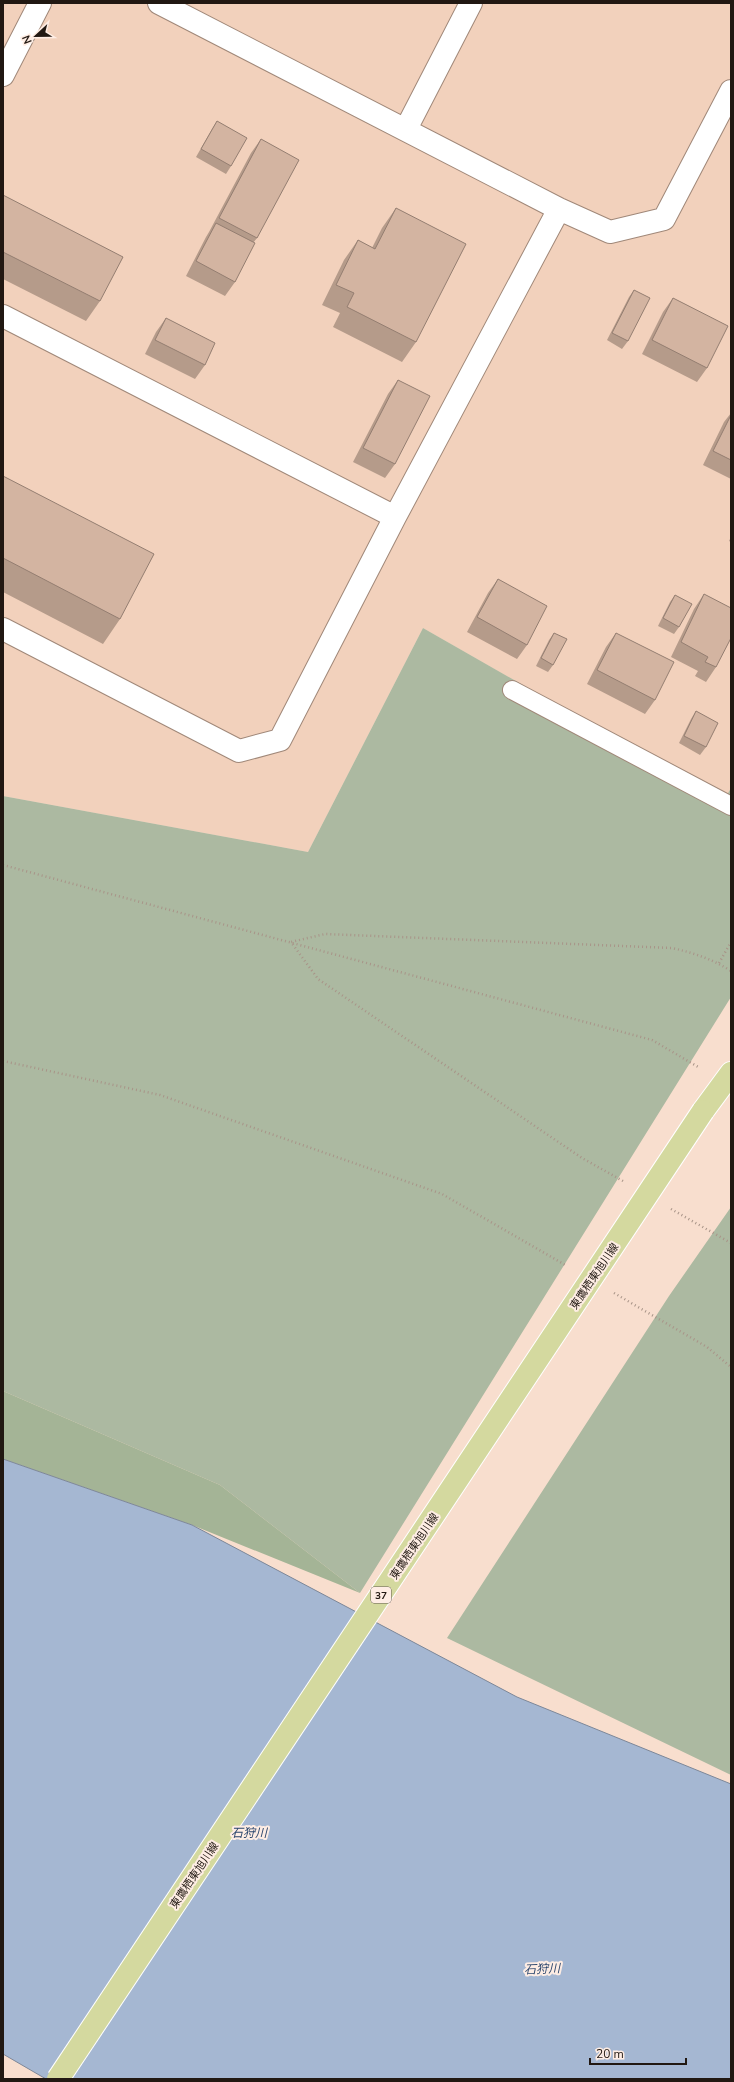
<svg xmlns="http://www.w3.org/2000/svg" width="734" height="2082" font-family="'Nunito Sans','Noto Sans JP',sans-serif">
<rect width="100%" height="100%" fill="#f8dece"/>
<path fill="#f2d1bc" d="M 3,3 L 731,3 L 731,788 L 724,801 L 423,628 L 308,852 L 3,796 Z"/>
<path fill="#acb9a1" d="M 423,628 L 724,800 L 731,788 L 731,997 L 360,1593 L 220,1485 L 3,1391 L 3,796 L 308,852 Z
M 731,1207 L 731,1775 L 447,1638 L 669,1296 Z"/>
<path fill="#a4b496" d="M 3,1391 L 220,1485 L 360,1593 L 192,1525 L 3,1459 Z"/>
<path fill="#a5b7d2" stroke="#7d8798" d="M 3,1459 L 192,1525 L 517,1697 L 731,1784 L 731,2079 L 46,2079 L 3,2054 Z"/>
<g fill="none" stroke-linecap="round" stroke-linejoin="round">
<g stroke="#a08879" stroke-width="20">
<path id="service" d="M 512,690 L 731,806"/>
</g>
<g stroke="#a08879" stroke-width="24">
<path id="minor" d="M 159,3 L 559,209 L 610,232 L 664,219 L 731,91
M 3,75 L 40,3
M 406,129 L 471,3
M 3,316 L 395,517
M 3,629 L 239,751 L 280,740 L 395,517 L 559,209"/>
</g>
<g stroke="#fff" stroke-width="24">
<path id="primary" d="M 703,1111 L 731,1073"/>
</g>
<path stroke="#a89488" stroke-width="2.5" stroke-dasharray="1 3" stroke-linecap="butt" d="M 3,865 L 652,1040 L 700,1068
M 719,963 L 731,942
M 3,1061 L 160,1095 L 442,1194 L 567,1266
M 623,1181 L 582,1158 L 318,979 L 291,942 L 325,934 L 672,948 C 694,953 712,959 731,971
M 671,1209 L 731,1243
M 614,1293 L 707,1347 L 731,1367"/>
<use href="#service" stroke="#fff" stroke-width="18"/>
<use href="#minor" stroke="#fff" stroke-width="22"/>
<use href="#primary" stroke="#d4d99f" stroke-width="22"/>
<g stroke="#fff" stroke-width="24" stroke-linecap="butt">
<path id="primary-bridge" d="M 58,2079 L 703,1111"/>
</g>
<use href="#primary-bridge" stroke="#d4d99f" stroke-width="22"/>
</g>
<path fill="#b59b8a" d="M 217,121 L 231,166 L 226,174 L 196,157 L 212,129 Z
M 261,139 L 257,238 L 253,243 L 235,282 L 225,296 L 186,276 L 206,237 L 209,232 L 251,153 Z
M 3,195 L 100,301 L 86,321 L 3,279 Z
M 396,208 L 416,342 L 402,362 L 333,327 L 340,313 L 322,305 L 344,260 L 358,240 L 372,248 L 382,228 Z
M 634,290 L 628,341 L 622,349 L 607,340 L 629,297 Z
M 673,298 L 707,368 L 697,382 L 642,354 L 663,312 Z
M 166,318 L 205,365 L 195,379 L 145,354 L 156,332 Z
M 398,380 L 395,464 L 385,478 L 353,462 L 388,394 Z
M 731,413 L 731,479 L 703,465 L 724,422 Z
M 3,476 L 120,619 L 103,644 L 3,592 Z
M 731,537 L 731,542 L 729,541 Z
M 498,579 L 527,645 L 517,659 L 467,632 L 488,593 Z
M 704,594 L 716,667 L 706,682 L 695,676 L 698,671 L 671,657 L 694,609 Z
M 675,595 L 679,627 L 674,634 L 658,626 L 670,602 Z
M 554,633 L 553,665 L 548,672 L 536,666 L 549,640 Z
M 616,633 L 655,700 L 645,714 L 587,684 L 606,647 Z
M 696,711 L 706,747 L 700,755 L 679,743 L 691,719 Z"/>
<path fill="#d3b4a1" stroke="#947e71" d="M 217,121 L 247,138 L 231,166 L 201,149 Z
M 261,139 L 299,160 L 257,238 L 219,218 Z
M 3,195 L 123,257 L 100,301 L 3,252 Z
M 396,208 L 466,244 L 416,342 L 347,307 L 354,293 L 336,285 L 358,240 L 375,249 Z
M 216,223 L 255,243 L 235,282 L 196,261 Z
M 634,290 L 650,298 L 628,341 L 612,333 Z
M 673,298 L 728,326 L 707,368 L 652,340 Z
M 166,318 L 215,343 L 205,365 L 155,340 Z
M 398,380 L 430,396 L 395,464 L 363,448 Z
M 731,415 L 731,460 L 713,451 Z
M 3,476 L 154,554 L 120,619 L 3,558 Z
M 498,579 L 547,606 L 527,645 L 477,617 Z
M 704,594 L 731,608 L 731,638 L 716,667 L 705,662 L 708,657 L 681,642 Z
M 675,595 L 692,604 L 679,627 L 663,618 Z
M 554,633 L 567,639 L 553,665 L 541,658 Z
M 616,633 L 674,662 L 655,700 L 597,670 Z
M 696,711 L 718,723 L 706,747 L 684,736 Z"/>
<g text-anchor="middle" stroke-width="4" stroke-linejoin="round" paint-order="stroke">
<rect fill="#feede4" stroke="#635851" stroke-width="1" x="371" y="1587" width="20" height="16" rx="3"/>
<g font-size="10" font-weight="bold" fill="#211812">
<text x="381" y="1599">37</text>
</g>
<g font-size="11" fill="#211812" stroke="#feede4">
<text transform="translate(594 1276) rotate(-56)" y="4">東鷹栖東旭川線</text>
<text transform="translate(414 1546) rotate(-56)" y="4">東鷹栖東旭川線</text>
<text transform="translate(194 1875) rotate(-56)" y="4">東鷹栖東旭川線</text>
</g>
<g font-size="12" font-style="italic" fill="#2b466d" stroke="#feede4">
<text x="249" y="1837">石狩川</text>
<text transform="translate(542 1969) rotate(-2)" y="4">石狩川</text>
</g>
</g>
<rect width="734" height="2082" fill="none" stroke="#211812" stroke-width="8"/>
<g transform="translate(36 36) rotate(248)" stroke="#feede4" stroke-width="3" paint-order="stroke">
<path d="M0-3L7 15L0 10L-7 15Z" fill="#211812"/>
<text y="-6" font-size="11" font-weight="bold" text-anchor="middle" fill="#211812">N</text>
</g>
<path d="M590 2058v6h96v-6" fill="none" stroke="#211812" stroke-width="2"/>
<text x="596" y="2058" font-size="12" fill="#211812" stroke="#feede4" stroke-width="3" paint-order="stroke">20 m</text>
</svg>
